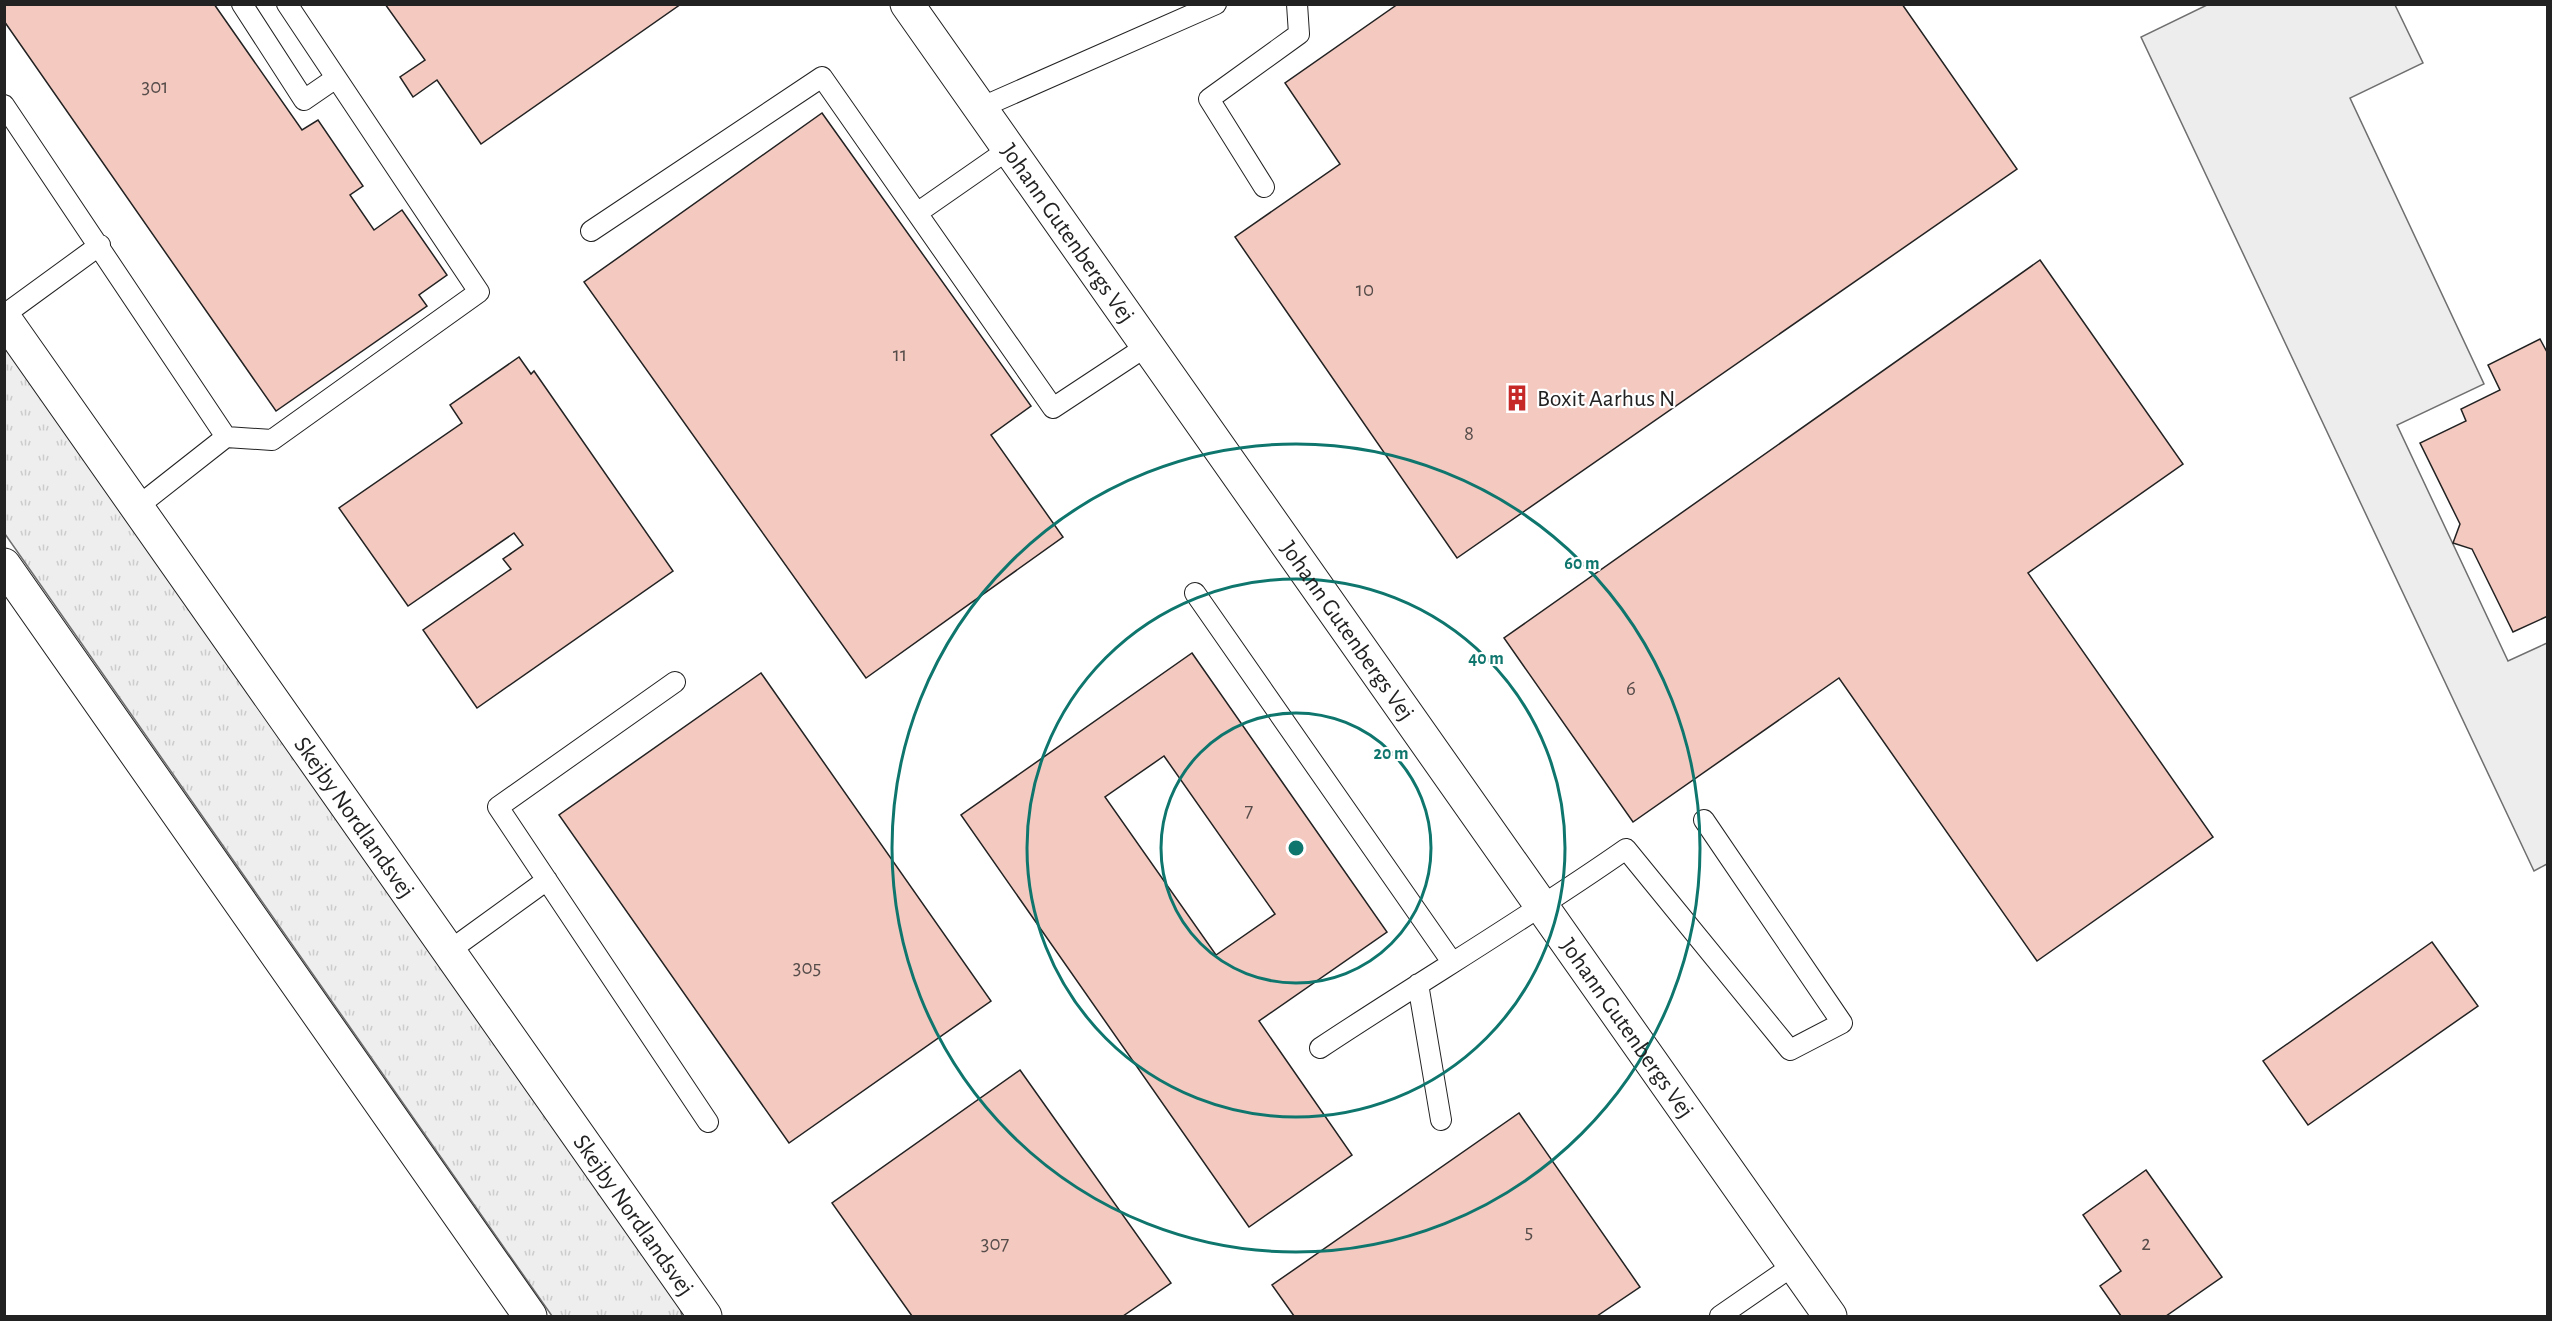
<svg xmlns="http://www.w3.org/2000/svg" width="2552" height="1321" font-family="'Alegreya Sans',sans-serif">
<defs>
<pattern id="grass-tufts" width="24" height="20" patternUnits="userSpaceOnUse" patternTransform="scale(1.5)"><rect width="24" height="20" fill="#eee"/><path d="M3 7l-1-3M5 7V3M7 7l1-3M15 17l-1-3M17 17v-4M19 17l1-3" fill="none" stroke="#ccc"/></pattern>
</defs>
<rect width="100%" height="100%" fill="#fff"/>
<path fill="url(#grass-tufts)" stroke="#6f6f6f" stroke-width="1.5" d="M 4,345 L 679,1304 L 682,1316 L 552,1316 L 5,534 Z"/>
<path fill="#ededed" stroke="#6f6f6f" stroke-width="1.5" d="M 2209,4 L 2395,5 L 2423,63 L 2350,98 L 2484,384 L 2397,425 L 2508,661 L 2547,643 L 2547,864 L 2534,871 L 2141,37 Z"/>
<path fill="#f3c9c0" stroke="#222" stroke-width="1.5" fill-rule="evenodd" d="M 214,4 L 302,130 L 318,120 L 363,186 L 350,195 L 374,230 L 402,210 L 447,275 L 419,295 L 427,306 L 276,411 L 4,21 L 5,4 Z
M 385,4 L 681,4 L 481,144 L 437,80 L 413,97 L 400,77 L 425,60 Z
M 1398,4 L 1902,4 L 2017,169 L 1457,558 L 1235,237 L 1340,164 L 1285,83 Z
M 822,113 L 1031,406 L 991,435 L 1063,537 L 866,678 L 584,282 Z
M 2040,260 L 2183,464 L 2028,573 L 2213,837 L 2037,961 L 1839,678 L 1633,822 L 1504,638 Z
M 2540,339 L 2548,354 L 2548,616 L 2513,632 L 2472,549 L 2453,543 L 2460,524 L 2420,443 L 2466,421 L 2461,409 L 2500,390 L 2488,365 Z
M 519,357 L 531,374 L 534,371 L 673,571 L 477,708 L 423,630 L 511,569 L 503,559 L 523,545 L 514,533 L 408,606 L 339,508 L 462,423 L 450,405 Z
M 1192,653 L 1387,932 L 1259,1021 L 1352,1155 L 1249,1227 L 961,815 ZM 1164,756 L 1275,914 L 1216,955 L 1105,797 Z
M 761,673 L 991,1001 L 789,1143 L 559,815 Z
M 2432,942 L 2478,1006 L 2308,1125 L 2263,1061 Z
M 1020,1070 L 1171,1283 L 1123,1316 L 912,1316 L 832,1203 Z
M 1519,1113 L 1640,1287 L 1597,1316 L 1294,1316 L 1272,1285 Z
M 2146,1170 L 2222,1277 L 2166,1316 L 2121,1316 L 2100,1286 L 2121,1271 L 2083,1215 Z"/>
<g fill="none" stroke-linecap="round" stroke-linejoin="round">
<g stroke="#222" stroke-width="22">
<path id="lane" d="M 242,4 L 304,100 L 336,78
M 4,105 L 226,437 L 137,507
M 980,108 L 1216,4
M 1264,187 L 1209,99 L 1299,34 L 1297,4
M 917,213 L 1009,149
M 591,231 L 822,77 L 1053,408 L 1147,346
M 4,315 L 100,245
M 226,437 L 272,440 L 479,292 L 287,4
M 1195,593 L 1452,962
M 675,682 L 498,807 L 708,1122
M 449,951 L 547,880
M 1418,984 L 1441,1120
M 1320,1048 C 1421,981 1526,919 1626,849 L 1790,1050 L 1842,1023 L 1704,820
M 1720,1316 L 1794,1265"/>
</g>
<g stroke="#222" stroke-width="35">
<g id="street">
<path id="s1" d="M 907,4 L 1830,1316"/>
<path id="s2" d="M 4,318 L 705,1316"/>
<path d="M 4,565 L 530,1316"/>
</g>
</g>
<use href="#lane" stroke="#fff" stroke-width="20"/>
<use href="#street" stroke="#fff" stroke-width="33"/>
</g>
<g fill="none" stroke="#0f766e" stroke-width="3">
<circle cx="1296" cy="848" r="135"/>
<circle cx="1296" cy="848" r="269"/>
<circle cx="1296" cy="848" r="404"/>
</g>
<defs>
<g id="building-bare" transform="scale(2.07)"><path d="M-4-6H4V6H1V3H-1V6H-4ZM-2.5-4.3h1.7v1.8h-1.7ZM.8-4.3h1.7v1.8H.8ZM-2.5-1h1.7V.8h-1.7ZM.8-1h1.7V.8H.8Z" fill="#c62828" stroke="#fff" stroke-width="2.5" paint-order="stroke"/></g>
</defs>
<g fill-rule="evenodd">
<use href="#building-bare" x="1517" y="398"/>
</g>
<g text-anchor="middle" stroke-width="4.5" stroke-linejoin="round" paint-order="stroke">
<g font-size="21" fill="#564c4a">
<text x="155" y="93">301</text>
<text x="1365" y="296">10</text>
<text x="900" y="361">11</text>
<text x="1469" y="440">8</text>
<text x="1631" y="695">6</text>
<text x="1249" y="817">7</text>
<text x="807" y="974">305</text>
<text x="1529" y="1238">5</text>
<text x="995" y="1250">307</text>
<text x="2146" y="1250">2</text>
</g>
<g font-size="24" fill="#222" stroke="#fff">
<text dy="8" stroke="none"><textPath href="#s1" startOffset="280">Johann Gutenbergs Vej</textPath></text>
<text dy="8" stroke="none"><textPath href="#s1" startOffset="766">Johann Gutenbergs Vej</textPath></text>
<text dy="8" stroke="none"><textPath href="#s2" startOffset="610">Skejby Nordlandsvej</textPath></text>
<text dy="8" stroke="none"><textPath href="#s1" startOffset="1252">Johann Gutenbergs Vej</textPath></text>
<text dy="8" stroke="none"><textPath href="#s2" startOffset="1096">Skejby Nordlandsvej</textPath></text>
</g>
<g font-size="24" fill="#222" stroke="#fff" text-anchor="start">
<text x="1537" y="406">Boxit Aarhus N</text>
</g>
</g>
<circle cx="1296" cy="848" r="9" fill="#0f766e" stroke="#fff" stroke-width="3"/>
<g font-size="18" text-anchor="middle" font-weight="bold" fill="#0f766e" stroke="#fff" stroke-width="4.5" stroke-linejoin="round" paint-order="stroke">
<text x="1582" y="569">60 m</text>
<text x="1486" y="664">40 m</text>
<text x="1391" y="759">20 m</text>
</g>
<rect width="2552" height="1321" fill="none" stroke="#222222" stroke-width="12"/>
</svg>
